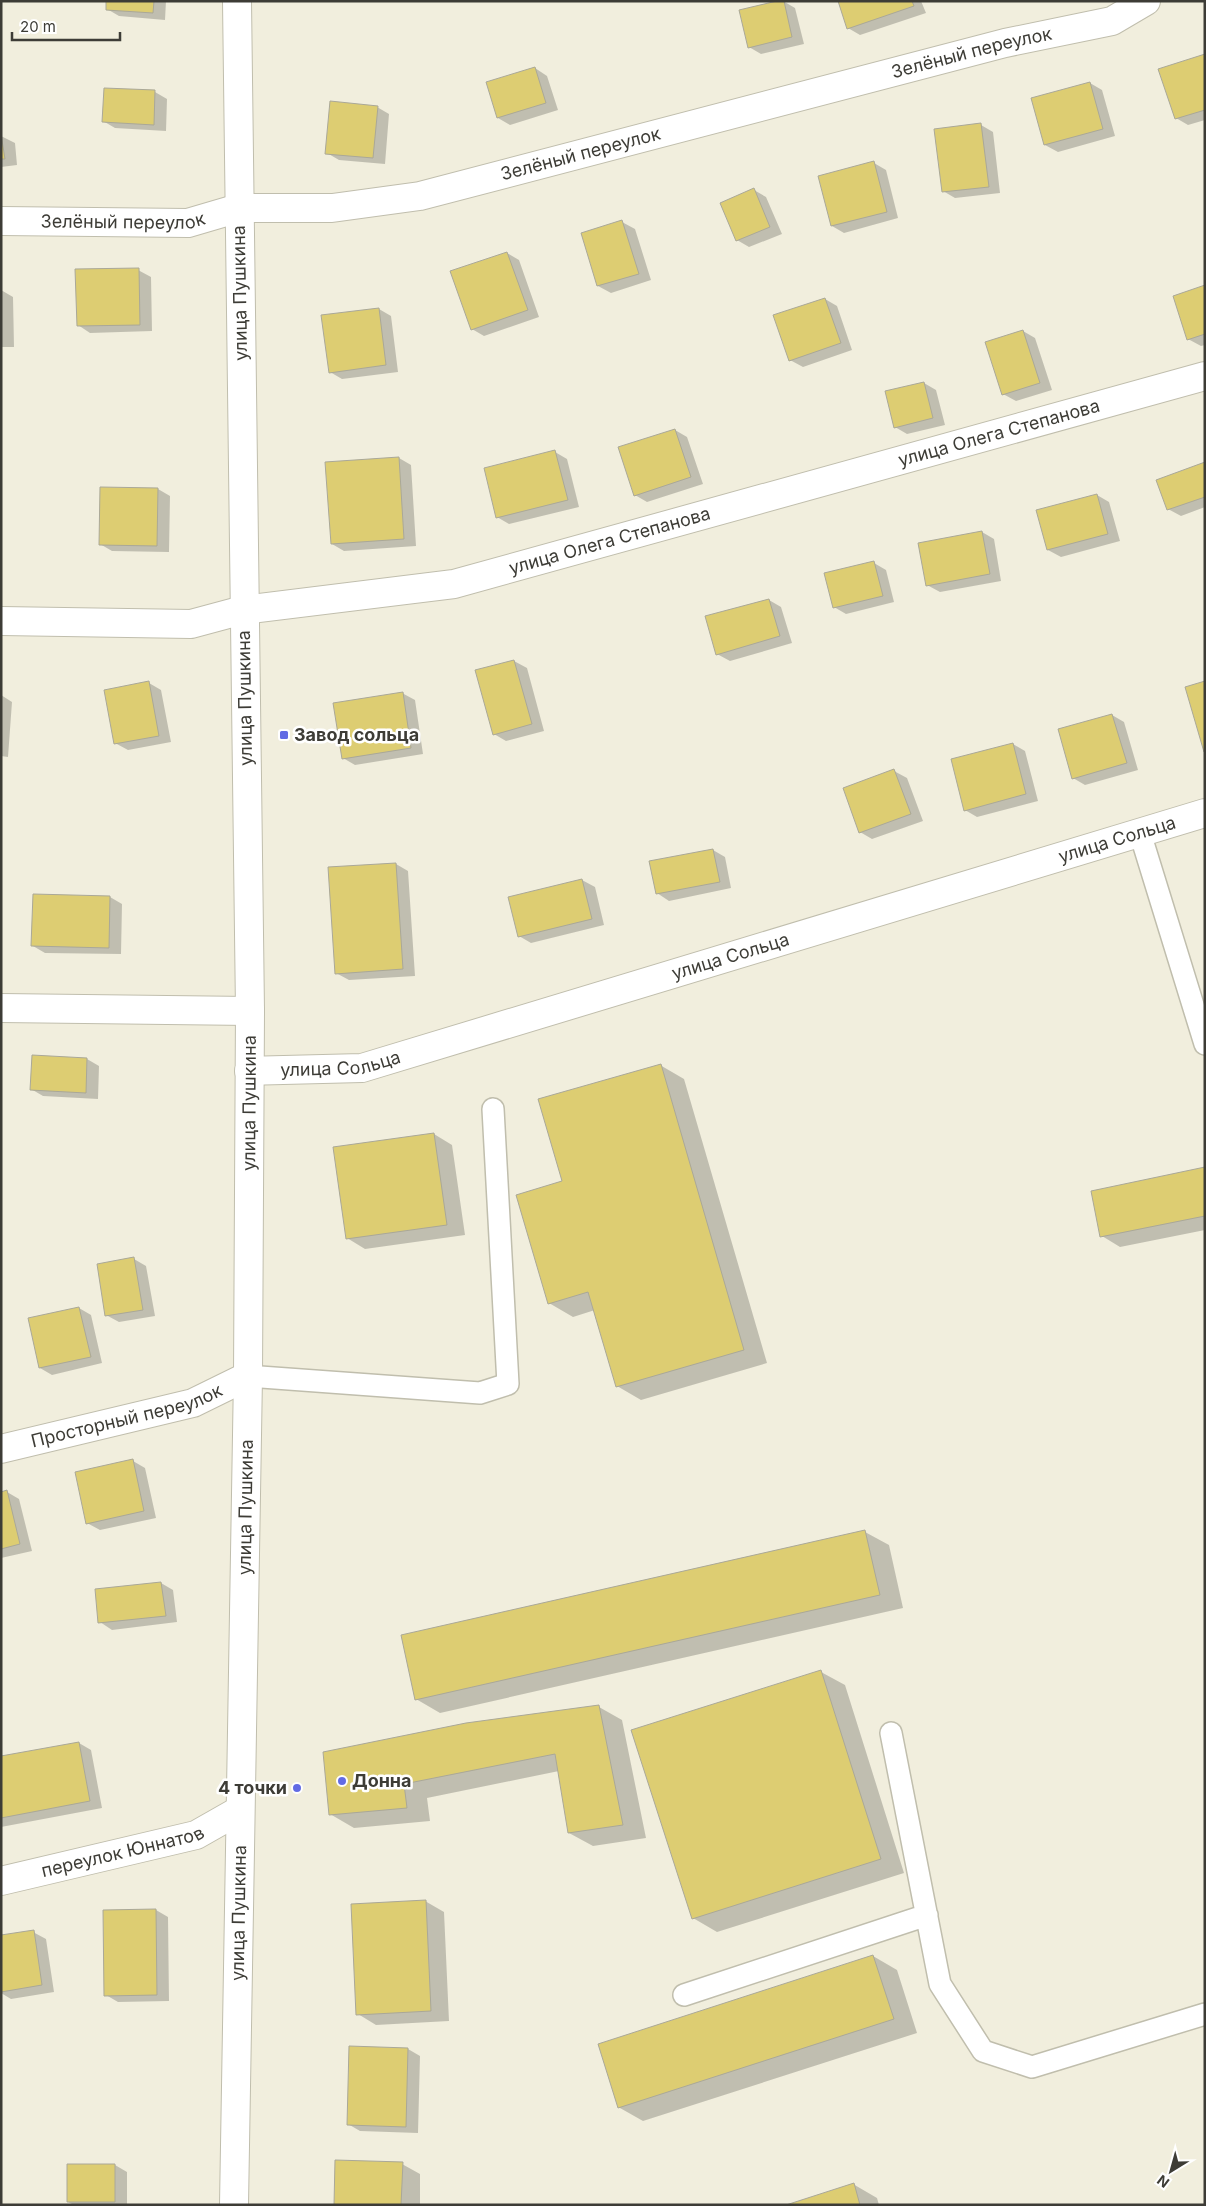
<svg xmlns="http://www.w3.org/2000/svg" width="1206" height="2206" font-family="Inter,sans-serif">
<rect width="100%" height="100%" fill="#f1eedd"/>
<path fill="#0003" d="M 108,1 L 166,1 L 165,20 L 119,16 L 107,9 Z
M 783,1 L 795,8 L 804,44 L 761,54 L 749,47 Z
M 839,1 L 921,1 L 926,13 L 860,35 L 848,28 Z
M 1205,55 L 1205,120 L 1188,125 L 1176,118 Z
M 535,68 L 547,76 L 558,110 L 510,125 L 498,118 Z
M 1090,83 L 1102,90 L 1115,136 L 1058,152 L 1045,145 Z
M 105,89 L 155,92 L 167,99 L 166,131 L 115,128 L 103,121 Z
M 377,107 L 389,114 L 385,164 L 339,160 L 327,153 Z
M 981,125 L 993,132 L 1000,193 L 955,198 L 943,191 Z
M 1,136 L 15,143 L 17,165 L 1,167 Z
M 874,163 L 886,170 L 898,218 L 844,233 L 832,226 Z
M 754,190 L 766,197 L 782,234 L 749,247 L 737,240 Z
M 622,222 L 635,229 L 651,280 L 611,293 L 598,286 L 582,234 Z
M 507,253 L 519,260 L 539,317 L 484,336 L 472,329 Z
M 138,270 L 151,277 L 152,331 L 90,333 L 78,325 Z
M 1205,286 L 1205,345 L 1201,346 L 1188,339 Z
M 1,290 L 13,297 L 14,347 L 1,347 Z
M 825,299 L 837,306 L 852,350 L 803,367 L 790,360 Z
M 379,309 L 391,316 L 398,372 L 342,379 L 330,372 Z
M 1023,331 L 1035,338 L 1052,390 L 1016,401 L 1003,394 Z
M 924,383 L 936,390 L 945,425 L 907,434 L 895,427 Z
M 675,430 L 687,437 L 703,484 L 647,502 L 635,495 Z
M 555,452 L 567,459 L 579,507 L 509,524 L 497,517 Z
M 399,458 L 411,465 L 416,546 L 344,551 L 332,544 Z
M 1205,464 L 1205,507 L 1181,516 L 1168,509 Z
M 158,489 L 170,496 L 169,552 L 112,551 L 100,544 Z
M 1097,495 L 1109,502 L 1120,541 L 1061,557 L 1048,550 Z
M 982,532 L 994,539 L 1001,581 L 940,592 L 927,585 Z
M 874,563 L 886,570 L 894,602 L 846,614 L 834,607 Z
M 769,600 L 781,607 L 792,643 L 730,661 L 717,654 Z
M 514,661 L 527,668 L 544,731 L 506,741 L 494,734 Z
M 149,683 L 161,690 L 171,742 L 128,750 L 115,743 Z
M 402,693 L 415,700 L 423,754 L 355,765 L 343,758 Z
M 1,695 L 12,702 L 8,757 L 1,756 Z
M 1112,715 L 1124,722 L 1138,770 L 1085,785 L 1073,778 Z
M 1013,744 L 1025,751 L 1038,801 L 977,817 L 965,810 Z
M 894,771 L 907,778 L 923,821 L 872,839 L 860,832 Z
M 713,850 L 725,857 L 731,888 L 669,901 L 657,893 Z
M 396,864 L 408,871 L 415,976 L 349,980 L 336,973 Z
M 582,880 L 595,887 L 604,925 L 531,943 L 519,936 Z
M 110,897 L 122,904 L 121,954 L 45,953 L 33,946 Z
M 87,1059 L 99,1066 L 98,1099 L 43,1096 L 31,1089 Z
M 660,1065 L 684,1079 L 767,1363 L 641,1400 L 617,1386 L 595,1310 L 573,1317 L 549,1303 L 564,1182 Z
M 434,1134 L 452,1145 L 465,1235 L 365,1249 L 347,1238 Z
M 1205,1168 L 1205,1230 L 1120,1247 L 1102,1236 Z
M 134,1259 L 146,1266 L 155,1316 L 119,1322 L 106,1315 Z
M 79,1308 L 91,1315 L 102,1363 L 52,1375 L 40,1368 Z
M 133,1461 L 145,1468 L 156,1518 L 100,1530 L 87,1523 Z
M 7,1492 L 19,1499 L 32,1551 L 1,1558 L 1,1493 Z
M 865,1532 L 889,1545 L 903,1608 L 440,1713 L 416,1699 Z
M 161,1583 L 173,1590 L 177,1622 L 112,1630 L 100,1622 Z
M 821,1672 L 845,1685 L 904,1873 L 717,1932 L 693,1918 Z
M 599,1707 L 622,1720 L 646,1838 L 593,1846 L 569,1833 L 559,1771 L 427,1798 L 430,1821 L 354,1828 L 330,1814 L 325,1753 Z
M 79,1743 L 91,1750 L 102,1808 L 1,1827 L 1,1757 Z
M 425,1901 L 444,1912 L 449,2021 L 376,2025 L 358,2014 Z
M 156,1910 L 168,1917 L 169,2001 L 118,2002 L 106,1995 Z
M 33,1932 L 46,1939 L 54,1992 L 11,1999 L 1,1993 L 1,1937 Z
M 873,1956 L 897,1970 L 917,2033 L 643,2121 L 620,2108 L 599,2045 Z
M 350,2047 L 408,2049 L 420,2056 L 418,2133 L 360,2131 L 348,2124 Z
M 402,2164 L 420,2174 L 420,2205 L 335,2205 Z
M 115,2165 L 127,2172 L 127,2205 L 74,2205 L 68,2202 Z
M 853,2184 L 877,2198 L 879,2205 L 790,2205 Z"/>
<path fill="#ddcd72" stroke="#aaa898" d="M 106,1 L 154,1 L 153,13 L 106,10 Z
M 777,1 L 784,1 L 792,37 L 748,48 L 739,10 Z
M 838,1 L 912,1 L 914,6 L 847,29 Z
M 1205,54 L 1205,110 L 1175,119 L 1158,69 Z
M 535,67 L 546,103 L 497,118 L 486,82 Z
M 1090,82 L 1103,129 L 1044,145 L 1031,98 Z
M 104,88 L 155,90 L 154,125 L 102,122 Z
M 330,101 L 378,106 L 373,158 L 325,154 Z
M 981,123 L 989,187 L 942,192 L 934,129 Z
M 1,134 L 5,159 L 1,159 Z
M 874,161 L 887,212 L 831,226 L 818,176 Z
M 754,188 L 770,227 L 736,241 L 720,203 Z
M 622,220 L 639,274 L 597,286 L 581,233 Z
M 507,252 L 528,310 L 471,330 L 450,271 Z
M 139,268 L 140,325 L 77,326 L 75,269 Z
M 1205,285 L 1205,334 L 1187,340 L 1173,296 Z
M 825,298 L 841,343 L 789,361 L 773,315 Z
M 379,308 L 386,365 L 329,373 L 321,315 Z
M 1023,330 L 1040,383 L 1002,395 L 985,342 Z
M 924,382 L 933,418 L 894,428 L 885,391 Z
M 675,429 L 691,477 L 634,496 L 618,447 Z
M 555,450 L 568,500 L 496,518 L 484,468 Z
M 399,457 L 404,539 L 331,544 L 325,462 Z
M 1205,462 L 1205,497 L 1167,510 L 1156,480 Z
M 100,487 L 158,488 L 157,546 L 99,545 Z
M 1097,494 L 1108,534 L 1047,550 L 1036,510 Z
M 982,531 L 990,574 L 926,586 L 918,543 Z
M 874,561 L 883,596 L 833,608 L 824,573 Z
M 769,599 L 780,636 L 716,655 L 705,616 Z
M 514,660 L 532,724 L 493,735 L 475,670 Z
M 149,681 L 159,736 L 114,744 L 104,690 Z
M 1205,681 L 1205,752 L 1204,752 L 1185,687 Z
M 403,692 L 411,748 L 342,759 L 333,703 Z
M 1112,714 L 1127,763 L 1072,779 L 1058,729 Z
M 1013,743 L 1026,794 L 964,811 L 951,759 Z
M 894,769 L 911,814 L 859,833 L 843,788 Z
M 713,849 L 720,882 L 656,894 L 649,861 Z
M 396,863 L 403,969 L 335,974 L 328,867 Z
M 582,879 L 592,919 L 518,937 L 508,897 Z
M 33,894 L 110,896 L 109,948 L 31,946 Z
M 32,1055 L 87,1058 L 86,1093 L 30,1090 Z
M 661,1064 L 744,1350 L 616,1387 L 588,1292 L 548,1304 L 516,1195 L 562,1181 L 538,1099 Z
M 434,1133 L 447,1225 L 346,1239 L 333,1147 Z
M 1205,1167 L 1205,1216 L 1100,1237 L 1091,1191 Z
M 134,1257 L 143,1310 L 105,1316 L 97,1264 Z
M 79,1307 L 91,1357 L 39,1368 L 28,1318 Z
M 133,1459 L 144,1511 L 86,1524 L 75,1472 Z
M 7,1490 L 20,1544 L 1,1549 L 1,1492 Z
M 865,1530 L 880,1595 L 415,1700 L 401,1635 Z
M 161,1582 L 166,1616 L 98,1623 L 95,1589 Z
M 821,1670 L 881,1859 L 692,1919 L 631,1730 Z
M 599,1705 L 623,1825 L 568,1833 L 555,1754 L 404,1784 L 407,1808 L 329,1815 L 323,1752 L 466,1723 Z
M 79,1742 L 90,1801 L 1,1818 L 1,1756 Z
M 426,1900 L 431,2011 L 356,2015 L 351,1904 Z
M 156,1909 L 157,1995 L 104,1996 L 103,1910 Z
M 34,1930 L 42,1985 L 1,1992 L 1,1935 Z
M 873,1955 L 894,2019 L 618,2108 L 598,2044 Z
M 349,2046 L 408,2048 L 406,2127 L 347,2125 Z
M 335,2160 L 403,2162 L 401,2205 L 334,2205 Z
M 67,2164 L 115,2164 L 115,2202 L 67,2202 Z
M 854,2183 L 860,2205 L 786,2205 Z"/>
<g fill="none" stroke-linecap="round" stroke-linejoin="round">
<g stroke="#c0bead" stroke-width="24">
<path id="service" d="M 1140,833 L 1205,1044
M 248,1376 L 480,1393 L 508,1384 L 493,1109
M 891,1733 L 940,1984 L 983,2051 L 1032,2067 L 1205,2014
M 684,1995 L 927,1915"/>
</g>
<g stroke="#c0bead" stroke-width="30">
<g id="minor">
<path id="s1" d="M 1,221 L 188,223 L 239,208 L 332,208 L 420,196 L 1005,43 L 1112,21 L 1146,1"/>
<path id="s2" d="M 1,621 L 191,624 L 243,610 L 454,584 L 1205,376"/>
<path d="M 1,1008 L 250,1011"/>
<path id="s3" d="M 249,1071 L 362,1068 L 1205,813"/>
<path id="s4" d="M 1,1449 L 193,1403 L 248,1376"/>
<path id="s5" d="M 1,1881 L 196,1835 L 240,1810"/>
</g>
</g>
<g stroke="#c0bead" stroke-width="30">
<g id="tertiary">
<path id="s6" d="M 234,2205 L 248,1376 L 250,1011 L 237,1"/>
</g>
</g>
<use href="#service" stroke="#fff" stroke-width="21"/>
<use href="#minor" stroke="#fff" stroke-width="28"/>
<use href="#tertiary" stroke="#fff" stroke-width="28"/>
</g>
<g fill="#626be4" stroke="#fff" stroke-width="2">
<rect x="279" y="730" width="10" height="10" rx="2.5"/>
<circle cx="342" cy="1781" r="5"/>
<circle cx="297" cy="1788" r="5"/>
</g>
<g text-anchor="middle" stroke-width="5" stroke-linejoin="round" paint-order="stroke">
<g font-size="18" fill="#3d3c36" stroke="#fff">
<text dy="6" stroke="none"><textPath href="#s1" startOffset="992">Зелёный переулок</textPath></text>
<text dy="6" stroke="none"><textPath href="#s1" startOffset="588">Зелёный переулок</textPath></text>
<text dy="6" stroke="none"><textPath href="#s1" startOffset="122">Зелёный переулок</textPath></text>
<text transform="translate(240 293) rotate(-91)" y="6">улица Пушкина</text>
<text dy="6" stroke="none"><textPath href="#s2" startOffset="1022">улица Олега Степанова</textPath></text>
<text dy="6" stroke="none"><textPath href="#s2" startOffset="618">улица Олега Степанова</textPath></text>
<text transform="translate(245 698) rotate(-91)" y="6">улица Пушкина</text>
<text dy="6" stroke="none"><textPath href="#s3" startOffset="902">улица Сольца</textPath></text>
<text dy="6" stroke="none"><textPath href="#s3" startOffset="498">улица Сольца</textPath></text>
<text dy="6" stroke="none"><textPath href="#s3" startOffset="92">улица Сольца</textPath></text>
<text dy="6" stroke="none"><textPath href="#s6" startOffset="1102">улица Пушкина</textPath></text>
<text dy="6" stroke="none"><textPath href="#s4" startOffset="130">Просторный переулок</textPath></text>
<text dy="6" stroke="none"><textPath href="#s6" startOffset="698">улица Пушкина</textPath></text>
<text dy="6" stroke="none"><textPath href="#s5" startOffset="125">переулок Юннатов</textPath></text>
<text dy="6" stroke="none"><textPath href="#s6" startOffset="292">улица Пушкина</textPath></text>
</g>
<g font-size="18" font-weight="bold" fill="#3d3c36" stroke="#fff" text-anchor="start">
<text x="294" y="741">Завод сольца</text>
<text x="352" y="1787">Донна</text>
<text x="287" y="1794" text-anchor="end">4 точки</text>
</g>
</g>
<rect width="1206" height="2206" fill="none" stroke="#3d3c36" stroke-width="5"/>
<g transform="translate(1171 2171) rotate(217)" stroke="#ffffff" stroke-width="4" paint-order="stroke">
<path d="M0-4L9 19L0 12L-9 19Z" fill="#3d3c36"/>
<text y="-8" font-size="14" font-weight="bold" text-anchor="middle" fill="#3d3c36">N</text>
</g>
<path d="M12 32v8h108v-8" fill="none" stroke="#3d3c36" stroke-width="2.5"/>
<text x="20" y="32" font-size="15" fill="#3d3c36" stroke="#ffffff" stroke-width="4" paint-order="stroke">20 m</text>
</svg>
